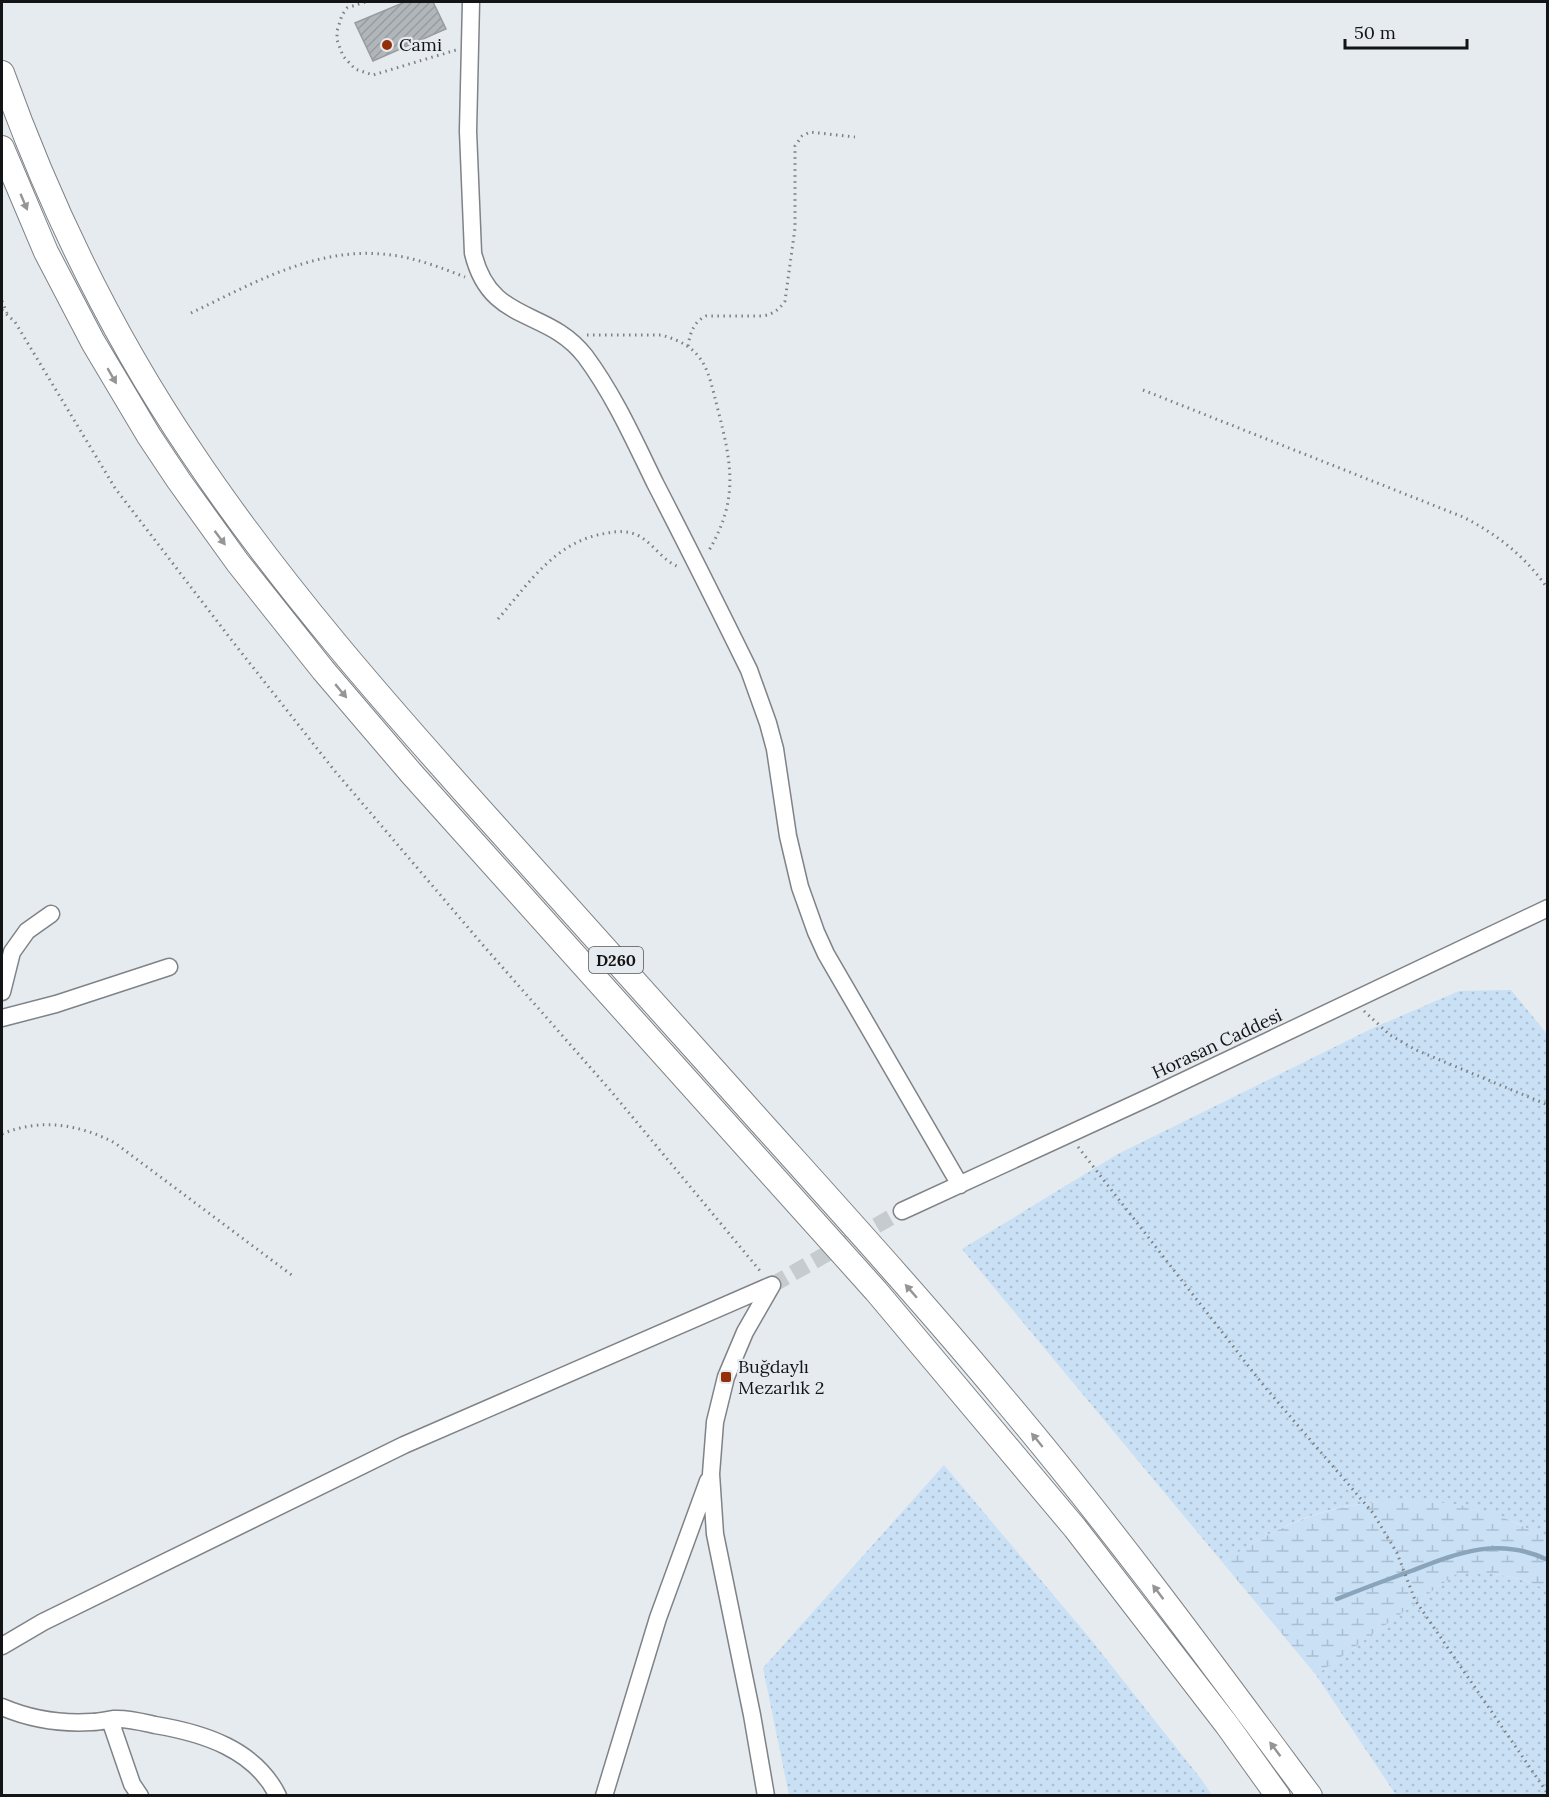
<svg xmlns="http://www.w3.org/2000/svg" width="1549" height="1797" font-family="Lora,serif">
<defs>
<pattern id="grass-dots" width="8" height="8" patternUnits="userSpaceOnUse" patternTransform="scale(1.5)"><rect width="8" height="8" fill="#c9e0f5"/><path d="M2 2h.1M6 6h.1" fill="none" stroke="#acbfd1" stroke-width="1.8" stroke-linecap="round"/></pattern>
<pattern id="wetland-marsh" width="20" height="14" patternUnits="userSpaceOnUse" patternTransform="scale(1.5)"><rect width="20" height="14" fill="#c9e0f5"/><path d="M1 5h8M5 5V1M11 12h8M15 12V8" fill="none" stroke="#acbfd1"/></pattern>
<pattern id="building-hatch" width="6" height="6" patternUnits="userSpaceOnUse" patternTransform="scale(1.5)"><rect width="6" height="6" fill="#b1b6ba"/><path d="M-1 1l2-2M0 6l6-6M5 7l2-2" fill="none" stroke="#979c9f"/></pattern>
</defs>
<rect width="100%" height="100%" fill="#e6ebef"/>
<path fill="url(#grass-dots)" d="M 1511,990 L 1547,1034 L 1547,1538 C 1531,1531 1514,1520 1497,1516 C 1394,1487 1309,1500 1223,1563 L 962,1249 L 1118,1154 L 1371,1029 L 1459,991 Z
M 944,1465 L 1092,1641 L 1201,1779 L 1212,1795 L 789,1795 L 763,1668 Z
M 1474,1572 C 1500,1574 1524,1578 1547,1590 L 1547,1795 L 1396,1795 L 1316,1675 L 1456,1574 Z"/>
<path fill="url(#wetland-marsh)" d="M 1402,1500 C 1435,1501 1469,1504 1500,1516 C 1516,1523 1532,1531 1547,1538 L 1547,1590 C 1518,1575 1488,1571 1456,1574 L 1316,1675 L 1223,1563 C 1278,1523 1333,1503 1402,1500 Z"/>
<g fill="none" stroke-linecap="round" stroke-linejoin="round">
<path stroke="#8aa4bc" stroke-width="4.5" d="M 1337,1599 C 1362,1589 1386,1580 1411,1571 C 1458,1553 1498,1536 1548,1560"/>
</g>
<path fill="url(#building-hatch)" stroke="#989ca1" stroke-width="1.5" d="M 405,2 L 433,2 L 446,29 L 373,61 L 355,23 Z"/>
<g fill="none" stroke-linecap="round" stroke-linejoin="round">
<path stroke="#c6cbce" stroke-width="16" stroke-dasharray="16 8" stroke-linecap="butt" d="M 772,1285 L 902,1211"/>
<g stroke="#7f8387" stroke-width="19">
<path id="minor" d="M 471,2 L 468,131 L 473,253 C 490,325 547,307 585,356 C 614,395 634,440 655,483 C 687,545 718,607 749,670 L 768,723 L 775,749 L 788,836 L 800,887 L 816,932 L 826,954 L 960,1185
M 2,992 L 12,952 L 27,931 L 51,914
M 2,1018 L 56,1004 L 169,967
M 902,1211 L 1154,1095 L 1548,908
M 2,1646 L 43,1622 L 404,1445 L 772,1285
M 2,1707 C 30,1719 60,1724 92,1722 C 99,1722 107,1720 114,1719 C 128,1718 142,1722 155,1725 C 203,1733 255,1749 278,1796
M 110,1720 L 132,1784 L 140,1796
M 604,1796 L 658,1618 L 708,1481
M 766,1796 L 752,1715 L 715,1534 L 711,1474 L 715,1422 L 726,1377 L 745,1332 L 772,1285"/>
</g>
<g stroke="#7f8387" stroke-width="26">
<path id="highway" d="M 2,73 C 50,207 112,335 192,453 C 281,586 388,707 495,826 C 568,907 641,988 714,1070 C 811,1179 910,1286 1003,1398 C 1111,1526 1210,1661 1310,1796
M 2,148 L 46,252 L 93,342 L 149,436 L 179,481 L 238,563 L 323,670 L 411,773 L 876,1291 L 1075,1528 L 1227,1725 L 1278,1796"/>
</g>
<path stroke="#7d8083" stroke-width="3" stroke-dasharray="1.5 4.5" stroke-linecap="butt" d="M 365,2 L 347,8 L 342,15 L 337,31 L 337,40 L 343,56 L 355,69 L 373,75 L 456,50
M 2,301 L 7,313
M 2,310 L 15,322 L 115,488 L 233,642 L 334,770 L 482,944 L 610,1090 L 761,1272
M 191,313 C 254,283 318,245 391,255 C 416,258 442,268 465,277
M 587,335 L 661,335 C 706,347 708,371 718,410 C 732,465 739,500 708,552
M 688,346 C 690,334 693,322 706,316 L 763,316 C 773,314 779,310 785,301 L 795,228 L 795,146 L 802,136 L 810,132 L 855,137
M 1143,390 L 1463,517 C 1497,534 1526,557 1548,589
M 498,619 C 530,582 556,540 608,533 C 617,531 626,531 635,534 C 652,541 661,560 679,567
M 1364,1011 L 1390,1035 L 1416,1050 L 1548,1105
M 2,1134 C 40,1118 79,1124 115,1143 L 293,1276
M 1078,1147 L 1264,1386 L 1373,1513 L 1397,1553 L 1415,1600 L 1548,1794"/>
<use href="#minor" stroke="#fff" stroke-width="16"/>
<use href="#highway" stroke="#fff" stroke-width="24"/>
</g>
<defs><path id="oneway-solid" d="M-6-.8H1V-3.2L6.5 0L1 3.2V.8H-6Z" transform="scale(1.5)"/></defs>
<g fill="#959596">
<use href="#oneway-solid" transform="translate(24 202) rotate(67)"/>
<use href="#oneway-solid" transform="translate(112 376) rotate(60)"/>
<use href="#oneway-solid" transform="translate(220 538) rotate(53)"/>
<use href="#oneway-solid" transform="translate(341 691) rotate(50)"/>
<use href="#oneway-solid" transform="translate(911 1291) rotate(-131)"/>
<use href="#oneway-solid" transform="translate(1037 1440) rotate(-129)"/>
<use href="#oneway-solid" transform="translate(1158 1592) rotate(-127)"/>
<use href="#oneway-solid" transform="translate(1275 1749) rotate(-127)"/>
</g>
<g fill="#952f0b" stroke="#e6ebef" stroke-width="2">
<circle cx="387" cy="45" r="6"/>
<rect x="720" y="1371" width="12" height="12" rx="3"/>
</g>
<g text-anchor="middle" stroke-width="4.5" stroke-linejoin="round" paint-order="stroke">
<rect fill="#e6ebef" stroke="#525457" stroke-width="1.5" x="589" y="947" width="54" height="26" rx="4.5"/>
<g font-size="16" font-weight="bold" fill="#131416">
<text x="616" y="966">D260</text>
</g>
<g font-size="18" fill="#131416" stroke="#e6ebef" text-anchor="start">
<text x="399" y="51">Cami</text>
<text x="738" y="1373">Buğdaylı<tspan x="738" dy="21">Mezarlık 2</tspan></text>
</g>
<g font-size="18" fill="#131416" stroke="#e6ebef">
<text transform="translate(1217 1044) rotate(-25)" y="6">Horasan Caddesi</text>
</g>
</g>
<rect width="1549" height="1797" fill="none" stroke="#131416" stroke-width="6"/>
<path d="M1345 39v9h122v-9" fill="none" stroke="#131416" stroke-width="3"/>
<text x="1354" y="39" font-size="18" fill="#131416" stroke="#e6ebef" stroke-width="4.5" paint-order="stroke">50 m</text>
</svg>
